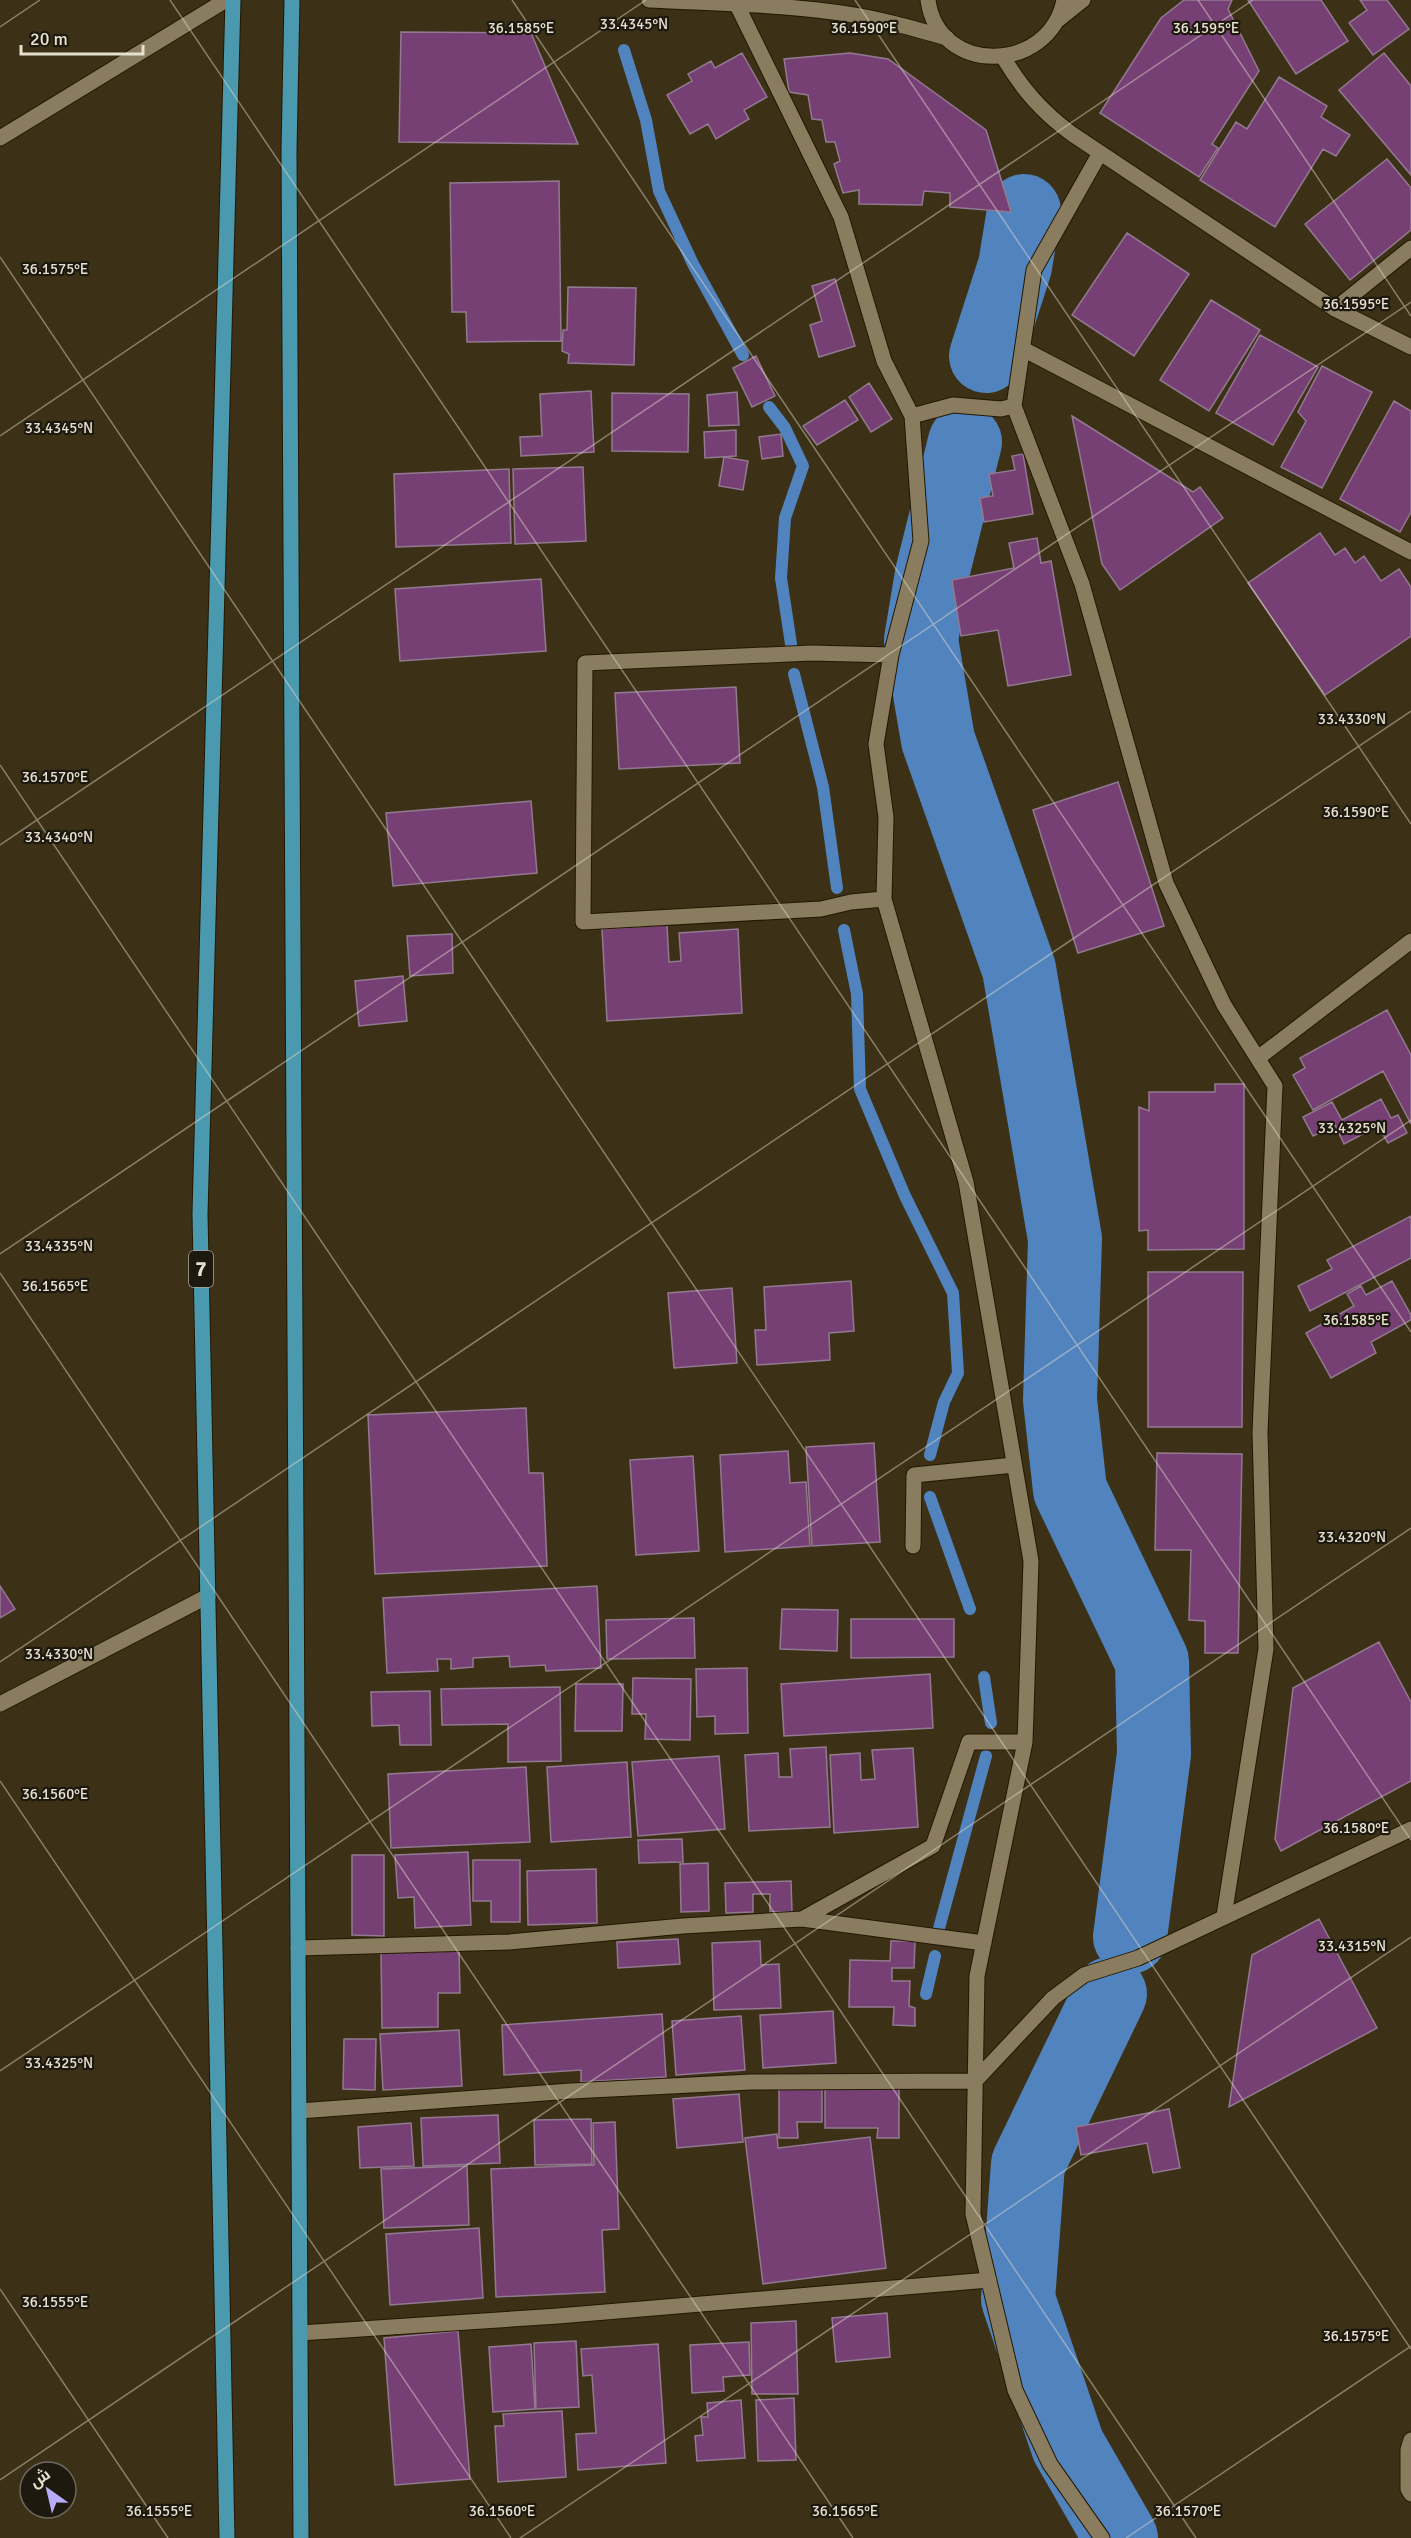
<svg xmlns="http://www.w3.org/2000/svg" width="1411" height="2538" font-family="Signika,Cairo,sans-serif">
<rect width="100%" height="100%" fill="#3c3116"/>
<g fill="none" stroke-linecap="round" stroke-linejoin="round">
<path stroke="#5183be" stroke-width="12" d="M 624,50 L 646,120 L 659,191 L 693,264 L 743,355
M 769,407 L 785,428 L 803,466 L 785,518 L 781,578 L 791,644
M 794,674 L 823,787 L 837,888
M 844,930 L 857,994 L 860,1089 L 905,1196 L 953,1293 L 958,1373 L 944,1402 L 930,1455
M 930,1497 L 970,1609
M 984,1677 L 991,1723
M 938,1932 L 986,1756
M 926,1994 L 935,1956"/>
<path stroke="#5183be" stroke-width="74" d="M 986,356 L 1015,266 L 1024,211
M 965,442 L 932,574 L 921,640 L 938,740 L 1019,969 L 1065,1239 L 1060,1400 L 1070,1490 L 1152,1661 L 1154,1754 L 1130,1937
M 1110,1994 L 1028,2164 L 1018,2299 L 1068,2446 L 1121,2538"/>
</g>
<path fill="#774075" stroke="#927990" stroke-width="1.5" d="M 1184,0 L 1232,0 L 1228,9 L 1259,71 L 1212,144 L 1218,148 L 1199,177 L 1100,113 L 1161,18 Z
M 1248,0 L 1321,0 L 1348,41 L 1296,74 Z
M 1360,0 L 1387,0 L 1409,29 L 1373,55 L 1349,23 L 1367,10 Z
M 401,32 L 531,33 L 578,144 L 399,142 Z
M 742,53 L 767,97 L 744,110 L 749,119 L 716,139 L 708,124 L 690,134 L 667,95 L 692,81 L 688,74 L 711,61 L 715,68 Z
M 850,53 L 888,59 L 986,130 L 1011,212 L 950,207 L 950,193 L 924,191 L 922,205 L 859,204 L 859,190 L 843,193 L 834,164 L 840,161 L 835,142 L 826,142 L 822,120 L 812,119 L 808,95 L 789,92 L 784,59 Z
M 1384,53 L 1411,86 L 1411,175 L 1339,90 Z
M 1279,77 L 1327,106 L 1321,117 L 1350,135 L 1336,156 L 1323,149 L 1275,227 L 1200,180 L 1236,122 L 1247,129 Z
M 1387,159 L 1411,188 L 1411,230 L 1350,280 L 1305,224 Z
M 559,181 L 561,341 L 467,342 L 466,312 L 452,312 L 450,183 Z
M 1127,233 L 1189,274 L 1134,356 L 1072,315 Z
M 835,279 L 855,346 L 819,357 L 810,325 L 822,321 L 812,286 Z
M 568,287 L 636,288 L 634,365 L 568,363 L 569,354 L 562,351 L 563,330 L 567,330 Z
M 1211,300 L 1260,330 L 1209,411 L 1160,380 Z
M 1260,335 L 1318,367 L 1273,445 L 1216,413 Z
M 756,356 L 775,396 L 752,407 L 733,368 Z
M 1322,366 L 1372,392 L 1322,488 L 1281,467 L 1306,421 L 1298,412 Z
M 869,383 L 892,419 L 871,432 L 849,397 Z
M 591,391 L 594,452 L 521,456 L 520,437 L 542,436 L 540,394 Z
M 737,392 L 739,425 L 709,426 L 707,395 Z
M 612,393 L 689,394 L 688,452 L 612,451 Z
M 845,400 L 858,420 L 817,445 L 803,426 Z
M 1394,401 L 1411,411 L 1411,512 L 1400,532 L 1340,499 Z
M 1072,416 L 1193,492 L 1200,487 L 1223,518 L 1120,590 L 1102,564 Z
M 736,430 L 736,456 L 705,458 L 704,432 Z
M 781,434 L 783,456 L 762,459 L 759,437 Z
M 1023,454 L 1033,514 L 984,522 L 980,498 L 993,496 L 989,474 L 1015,470 L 1012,456 Z
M 724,457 L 748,461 L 743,490 L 719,486 Z
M 583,467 L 586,541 L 515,544 L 513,469 Z
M 509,469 L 511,543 L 396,547 L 394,474 Z
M 1320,533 L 1335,555 L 1345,548 L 1355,563 L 1364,556 L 1381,581 L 1399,569 L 1411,587 L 1411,636 L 1325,695 L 1248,583 Z
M 1037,538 L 1041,563 L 1051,561 L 1071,675 L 1008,686 L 998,630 L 961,636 L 952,580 L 1014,568 L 1009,543 Z
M 541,579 L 546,651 L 400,661 L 395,589 Z
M 736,687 L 740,763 L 619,769 L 615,693 Z
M 1118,782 L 1164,926 L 1078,953 L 1033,810 Z
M 531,801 L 537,873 L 393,886 L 386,813 Z
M 667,925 L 669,962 L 681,961 L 679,933 L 738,929 L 742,1013 L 607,1021 L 602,929 Z
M 452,934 L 453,973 L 410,976 L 407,936 Z
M 403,976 L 407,1021 L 359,1026 L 355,981 Z
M 1387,1010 L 1411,1055 L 1411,1124 L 1383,1071 L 1313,1110 L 1293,1075 L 1305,1068 L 1300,1058 Z
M 1215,1084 L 1244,1084 L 1244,1249 L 1148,1250 L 1148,1230 L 1139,1231 L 1139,1107 L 1149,1111 L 1149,1092 L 1215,1092 Z
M 1381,1099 L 1391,1118 L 1398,1115 L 1407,1133 L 1388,1143 L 1378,1126 L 1344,1144 L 1335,1125 L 1313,1136 L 1303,1117 L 1332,1102 L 1342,1120 Z
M 1411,1216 L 1411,1258 L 1310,1311 L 1298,1286 L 1332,1269 L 1327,1260 Z
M 1148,1272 L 1243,1272 L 1242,1427 L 1148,1427 Z
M 851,1281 L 854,1331 L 829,1333 L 830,1360 L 757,1365 L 755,1330 L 766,1330 L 764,1287 Z
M 1392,1281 L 1411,1315 L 1411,1320 L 1371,1342 L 1376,1353 L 1331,1378 L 1306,1333 L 1354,1306 L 1347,1294 L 1361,1286 L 1366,1295 Z
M 732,1288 L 737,1363 L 674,1368 L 668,1293 Z
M 526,1408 L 529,1473 L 543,1473 L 547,1566 L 375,1574 L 368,1415 Z
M 874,1443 L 880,1542 L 812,1546 L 806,1447 Z
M 788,1451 L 790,1483 L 806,1482 L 810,1546 L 725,1552 L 720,1455 Z
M 1157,1453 L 1242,1454 L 1238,1653 L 1205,1653 L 1205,1621 L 1189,1620 L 1191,1550 L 1155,1550 Z
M 693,1456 L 699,1551 L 636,1555 L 630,1460 Z
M 0,1586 L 15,1609 L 0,1618 Z
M 597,1586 L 601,1668 L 546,1671 L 545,1665 L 510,1667 L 509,1656 L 473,1658 L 473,1667 L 451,1669 L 451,1659 L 437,1659 L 438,1671 L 387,1673 L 383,1598 Z
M 782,1609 L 838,1610 L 837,1651 L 780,1649 Z
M 694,1618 L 695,1658 L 607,1659 L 606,1620 Z
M 851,1619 L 954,1619 L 954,1657 L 851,1658 Z
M 1379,1642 L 1411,1702 L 1411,1781 L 1281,1851 L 1275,1839 L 1293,1688 Z
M 747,1668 L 748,1733 L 715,1734 L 715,1716 L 697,1717 L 696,1669 Z
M 930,1674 L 933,1728 L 784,1736 L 781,1684 Z
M 633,1678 L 691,1679 L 690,1740 L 645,1739 L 646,1714 L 632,1714 Z
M 576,1684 L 623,1684 L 622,1731 L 575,1731 Z
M 560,1687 L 561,1761 L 508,1762 L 508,1724 L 442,1725 L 441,1689 Z
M 430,1691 L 431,1745 L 400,1745 L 399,1725 L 372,1726 L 371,1692 Z
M 826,1747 L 830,1827 L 749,1831 L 745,1755 L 778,1753 L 779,1777 L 792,1777 L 790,1749 Z
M 913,1748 L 918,1827 L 834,1833 L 830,1755 L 860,1753 L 861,1780 L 875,1779 L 872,1750 Z
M 719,1756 L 725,1829 L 638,1836 L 632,1762 Z
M 627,1762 L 631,1837 L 551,1842 L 547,1767 Z
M 526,1767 L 530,1842 L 391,1848 L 388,1774 Z
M 682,1839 L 683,1862 L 639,1863 L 638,1840 Z
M 468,1852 L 471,1925 L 415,1928 L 414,1897 L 398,1898 L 395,1855 Z
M 352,1855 L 384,1855 L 384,1936 L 352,1935 Z
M 473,1860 L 520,1860 L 520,1922 L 491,1922 L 491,1901 L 473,1901 Z
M 708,1863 L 709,1911 L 681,1912 L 680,1864 Z
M 596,1869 L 597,1923 L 528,1925 L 527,1871 Z
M 791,1881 L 792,1912 L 770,1912 L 770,1894 L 753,1894 L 753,1912 L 726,1913 L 725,1883 Z
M 1319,1919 L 1377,2028 L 1229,2107 L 1252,1955 Z
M 678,1939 L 680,1964 L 618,1968 L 617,1942 Z
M 760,1941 L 761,1965 L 779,1964 L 781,2008 L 714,2010 L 712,1943 Z
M 891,1941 L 915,1941 L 914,1968 L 892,1968 L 892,1981 L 910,1981 L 909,2006 L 915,2008 L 915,2026 L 893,2025 L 894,2007 L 849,2007 L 850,1960 L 890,1961 Z
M 459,1951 L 460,1993 L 438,1993 L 438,2027 L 382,2028 L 381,1953 Z
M 833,2011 L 836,2063 L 763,2068 L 760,2015 Z
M 662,2014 L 666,2077 L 581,2082 L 581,2070 L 504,2075 L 502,2025 Z
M 741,2016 L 745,2070 L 676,2075 L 672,2021 Z
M 459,2030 L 462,2086 L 383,2090 L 380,2034 Z
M 344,2039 L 376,2039 L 375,2090 L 343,2089 Z
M 822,2088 L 822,2122 L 797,2122 L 798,2138 L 779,2138 L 779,2089 Z
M 825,2088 L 899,2088 L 899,2138 L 877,2138 L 878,2128 L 825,2128 Z
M 739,2094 L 743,2142 L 677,2148 L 673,2099 Z
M 1169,2109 L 1180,2168 L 1153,2173 L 1147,2143 L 1081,2155 L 1076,2127 Z
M 498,2115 L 500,2163 L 423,2166 L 421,2118 Z
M 591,2119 L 592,2164 L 535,2165 L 534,2120 Z
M 615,2122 L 619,2229 L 602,2230 L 605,2292 L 496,2297 L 491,2169 L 594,2165 L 593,2123 Z
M 411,2123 L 414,2166 L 360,2168 L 358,2127 Z
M 777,2134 L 778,2148 L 870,2137 L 886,2268 L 763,2284 L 745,2138 Z
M 467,2166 L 469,2225 L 384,2228 L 381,2169 Z
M 479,2228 L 483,2298 L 390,2305 L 386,2234 Z
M 887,2313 L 890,2357 L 836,2362 L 832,2318 Z
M 796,2321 L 798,2394 L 752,2394 L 751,2323 Z
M 458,2331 L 470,2479 L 395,2485 L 384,2338 Z
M 576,2341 L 579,2407 L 536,2409 L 534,2343 Z
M 749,2342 L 750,2375 L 723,2377 L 724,2391 L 692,2393 L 690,2345 Z
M 531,2344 L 535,2409 L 493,2412 L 489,2347 Z
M 658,2344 L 666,2463 L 578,2470 L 576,2434 L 596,2433 L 592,2375 L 583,2376 L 581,2349 Z
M 794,2398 L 796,2460 L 758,2461 L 756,2400 Z
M 741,2400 L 745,2458 L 697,2461 L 695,2436 L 703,2435 L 701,2417 L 708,2417 L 707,2403 Z
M 562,2411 L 566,2477 L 498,2482 L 495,2426 L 504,2426 L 503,2414 Z"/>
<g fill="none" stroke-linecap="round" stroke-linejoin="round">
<g stroke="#231800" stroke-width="17">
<path id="street" d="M 736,3 L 841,217 L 884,361 L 912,416 L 921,541 L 891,655 L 876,744 L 886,817 L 884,899 L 966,1182 L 1031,1561 L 1025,1742 L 977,1976 L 973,2214 L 1015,2390 L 1050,2464 L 1102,2538
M 1003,57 C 1022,89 1042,112 1072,134 L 1335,309 L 1411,347
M 0,138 L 226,0
M 1335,309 L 1411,248
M 1023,349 L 1411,552
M 1014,406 L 1082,584 L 1166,883 L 1224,1005 L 1275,1086 L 1260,1432 L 1266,1649 L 1224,1916
M 912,416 L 953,405 L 1001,409 L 1014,406 L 1034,270 L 1100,153
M 884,899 L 851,902 L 821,909 L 583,922 L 585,663 L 811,653 L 891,655
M 1258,1058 L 1411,941
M 913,1546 L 914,1475 L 1014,1465
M 0,1704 L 208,1596
M 802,1919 L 933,1846 L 969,1742 L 1025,1742
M 298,1948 L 509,1942 L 683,1926 L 802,1919 L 984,1943
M 299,2111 L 571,2091 L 751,2082 L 975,2081 L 1053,1998 L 1084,1975 L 1138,1958 L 1411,1829
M 300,2333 L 558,2316 L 989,2280
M 1411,2440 L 1408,2450 L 1408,2489 L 1411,2494"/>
</g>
<g stroke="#231800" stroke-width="17">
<path id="secondary" d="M 649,0 C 713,3 777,4 841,13 C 877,18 912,28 947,38
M 928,0 C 938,76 1049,74 1064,0
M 1058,20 L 1083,0"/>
</g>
<g stroke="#231800" stroke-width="17">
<path id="primary" d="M 292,0 L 289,151 L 301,2538
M 227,2538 L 200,1214 L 233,0"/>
</g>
<use href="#street" stroke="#897c5f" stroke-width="15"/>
<use href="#secondary" stroke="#897c5f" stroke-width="15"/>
<use href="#primary" stroke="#4b99ae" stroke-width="15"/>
</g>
<path fill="none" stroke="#e7e0d0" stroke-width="1.5" stroke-opacity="0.45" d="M 170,0 L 1411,1840M 512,0 L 1411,1332M 855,0 L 1411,824M 1198,0 L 1411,316M 0,27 L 40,0M 0,257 L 1411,2349M 0,436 L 646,0M 0,765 L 1196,2538M 0,845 L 1253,0M 0,1254 L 1411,302M 0,1273 L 853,2538M 0,1662 L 1411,711M 0,1781 L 511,2538M 0,2071 L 1411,1120M 0,2289 L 168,2538M 0,2480 L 1411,1528M 520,2538 L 1411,1937M 1126,2538 L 1411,2346"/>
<g text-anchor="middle" stroke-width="4.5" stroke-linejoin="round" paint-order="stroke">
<rect fill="#1e190e" stroke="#aba496" stroke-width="1.5" x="189" y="1251" width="24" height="36" rx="4.5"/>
<g font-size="21" font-weight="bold" fill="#e7e0d0">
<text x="201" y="1276">7</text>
</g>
</g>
<g font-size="15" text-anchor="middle" fill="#e7e0d0" stroke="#1e190e" stroke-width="4.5" stroke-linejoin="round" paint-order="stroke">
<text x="634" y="29">33.4345°N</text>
<text x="521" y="33">36.1585°E</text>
<text x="864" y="33">36.1590°E</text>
<text x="1206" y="33">36.1595°E</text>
<text x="55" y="274">36.1575°E</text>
<text x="1356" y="309">36.1595°E</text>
<text x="59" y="433">33.4345°N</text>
<text x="1352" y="724">33.4330°N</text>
<text x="55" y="782">36.1570°E</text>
<text x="1356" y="817">36.1590°E</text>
<text x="59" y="842">33.4340°N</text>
<text x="1352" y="1133">33.4325°N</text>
<text x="59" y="1251">33.4335°N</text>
<text x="55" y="1291">36.1565°E</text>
<text x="1356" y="1325">36.1585°E</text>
<text x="1352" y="1542">33.4320°N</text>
<text x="59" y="1659">33.4330°N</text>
<text x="55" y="1799">36.1560°E</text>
<text x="1356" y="1833">36.1580°E</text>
<text x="1352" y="1951">33.4315°N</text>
<text x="59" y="2068">33.4325°N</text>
<text x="55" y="2307">36.1555°E</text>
<text x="1356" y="2341">36.1575°E</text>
<text x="159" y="2516">36.1555°E</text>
<text x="502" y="2516">36.1560°E</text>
<text x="845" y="2516">36.1565°E</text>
<text x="1188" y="2516">36.1570°E</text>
</g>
<g transform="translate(48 2490) rotate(326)"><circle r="28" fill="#1e190e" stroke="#6e695c" stroke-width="1.5"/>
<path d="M0-4.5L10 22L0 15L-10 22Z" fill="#b6acf8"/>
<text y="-9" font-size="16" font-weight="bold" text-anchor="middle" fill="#e7e0d0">ش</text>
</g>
<path d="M21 45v9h122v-9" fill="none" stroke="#e7e0d0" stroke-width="3"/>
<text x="30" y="45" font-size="18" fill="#e7e0d0" stroke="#1e190e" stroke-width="4.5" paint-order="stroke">20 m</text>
</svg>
